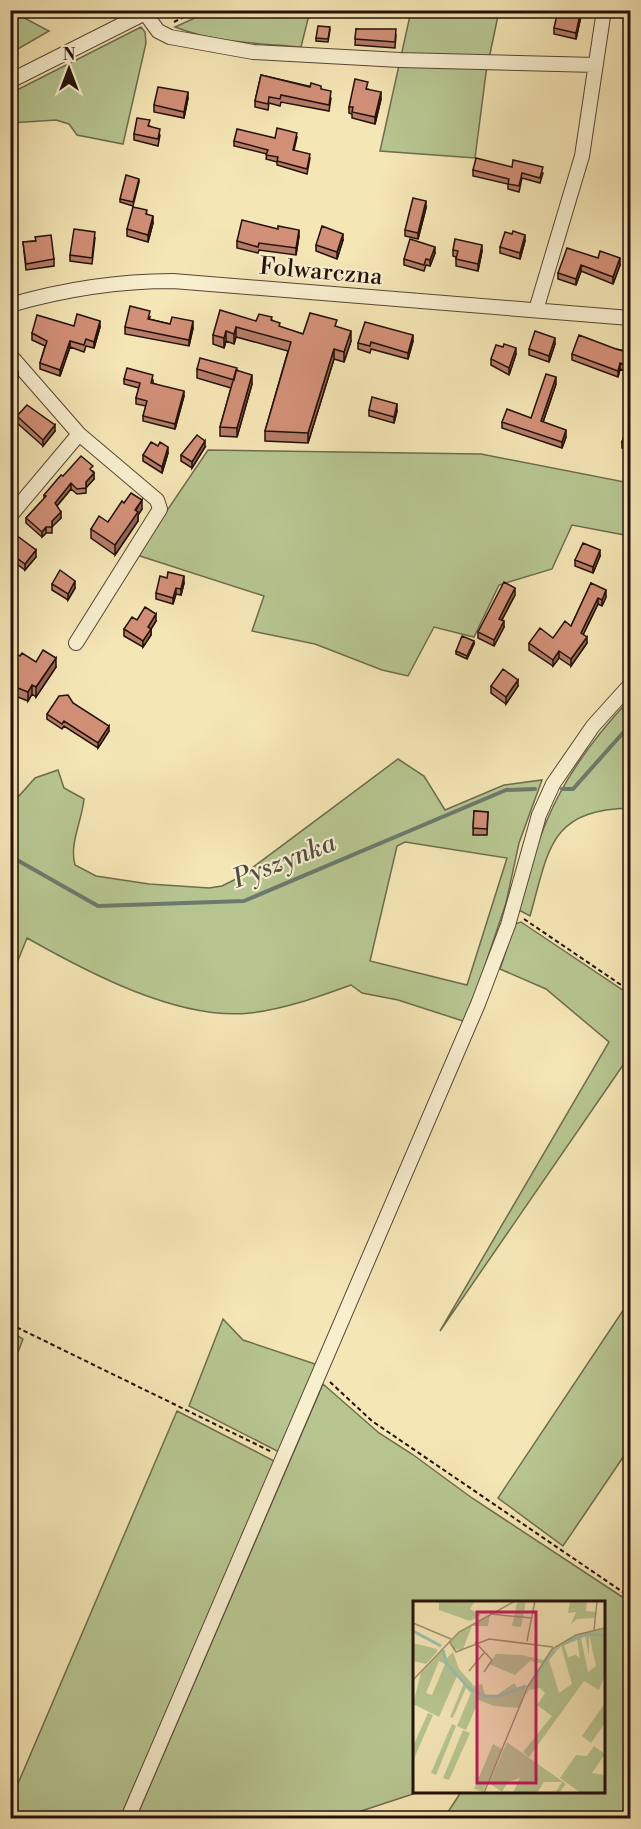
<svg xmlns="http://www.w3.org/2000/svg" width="641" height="1829" font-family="'Libre Bodoni',serif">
<rect width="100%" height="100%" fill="#f5e6b5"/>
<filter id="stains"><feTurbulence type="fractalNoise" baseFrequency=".00333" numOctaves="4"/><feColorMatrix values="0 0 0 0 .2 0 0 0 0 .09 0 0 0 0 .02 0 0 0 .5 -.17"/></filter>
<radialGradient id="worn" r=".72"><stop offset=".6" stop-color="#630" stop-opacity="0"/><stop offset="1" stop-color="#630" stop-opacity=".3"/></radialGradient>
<path fill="#b7c691" stroke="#6d6c4e" stroke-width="1.5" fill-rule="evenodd" d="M 11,11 L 49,31 L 11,53 Z
M 210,11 L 310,11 L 301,47 C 259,43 215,43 175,27 Z
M 411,11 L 499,11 L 486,73 L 475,158 L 380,151 Z
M 141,27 L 145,32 L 146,43 L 123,144 L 77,135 L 69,124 L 56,120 L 11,123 L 11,93 Z
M 208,450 L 481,454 L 630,483 L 630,536 L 572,525 L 552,569 L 499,585 L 474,637 L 434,627 L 408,676 L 382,670 L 315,644 L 252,631 L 264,596 L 137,555 Z
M 630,699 L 630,808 C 549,810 549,849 530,916 L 517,909 C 542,818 565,768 630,699 Z
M 398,759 L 424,776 L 445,810 L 504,785 L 542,780 L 519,843 L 506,903 L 466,1022 L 398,1000 L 362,993 L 351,985 C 318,997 285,1009 250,1013 C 179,1021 87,972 27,938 L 11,978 L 11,790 L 19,796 L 35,778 L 58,770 L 64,788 L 84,799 C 82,821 69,844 75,865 L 96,876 L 149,884 L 209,888 L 222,886 L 240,877 ZM 405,842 L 507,858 L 467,985 L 370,961 L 397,846 Z
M 521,922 L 630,995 L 630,1055 L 440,1331 L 609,1042 L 546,989 L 500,969 L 515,924 Z
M 630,1300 L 630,1447 L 563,1546 L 498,1498 Z
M 223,1319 L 243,1340 L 318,1365 L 281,1453 L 189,1406 Z
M 11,1332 L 23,1339 L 11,1370 Z
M 323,1384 L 379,1433 L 412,1454 L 472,1498 L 630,1602 L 630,1818 L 444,1818 L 461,1792 L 604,1792 L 604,1602 L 414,1602 L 414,1792 L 419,1792 L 340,1818 L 136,1818 Z
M 177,1411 L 276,1462 L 120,1818 L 11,1818 L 11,1800 Z"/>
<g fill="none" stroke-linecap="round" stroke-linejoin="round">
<path stroke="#6c7a6c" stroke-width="4" d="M 562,789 L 573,789 L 630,725
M 10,856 L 98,906 L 244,901 L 506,790 L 535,789"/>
<g stroke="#584635" stroke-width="16">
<path id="minor" d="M 145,13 L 158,31 L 170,37 L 253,52 L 400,60 L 596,65
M 10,81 L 151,10
M 10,305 C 65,289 116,281 173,281 L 630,318
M 536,310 L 582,156 L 604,10
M 10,355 L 79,434 L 157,500 L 160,509 L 76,643
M 10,516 L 79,434
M 128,1818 L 478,1004 L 508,925 L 539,815 L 553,784 L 593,726 L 630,685"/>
</g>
<path stroke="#23110a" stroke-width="2" stroke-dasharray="4.5 3" stroke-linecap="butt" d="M 174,22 L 197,10
M 524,919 L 630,991
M 10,1324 L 272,1452
M 330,1382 L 372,1421 L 630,1597"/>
<use href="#minor" stroke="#f8efcf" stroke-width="14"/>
</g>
<path fill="#b57c67" stroke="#23110a" stroke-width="1.5" d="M 581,16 L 576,39 L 554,34 L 554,28 Z
M 356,29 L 396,35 L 395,48 L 355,45 Z
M 330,30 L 328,42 L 316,41 L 316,38 Z
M 261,75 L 321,89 L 331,98 L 329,111 L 281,102 L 280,106 L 269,103 L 268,110 L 255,107 L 255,101 Z
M 368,89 L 381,99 L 375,124 L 352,118 L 352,114 L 349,113 L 349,107 Z
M 188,98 L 184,118 L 154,112 L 154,105 Z
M 150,126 L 160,135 L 158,146 L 134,140 L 134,134 Z
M 297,137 L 294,150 L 310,158 L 307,174 L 277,165 L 277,162 L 266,159 L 267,154 L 234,146 L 234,141 Z
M 512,167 L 543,173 L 540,183 L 522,178 L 519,192 L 508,189 L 508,184 L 473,176 L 473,170 Z
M 139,182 L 133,206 L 120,202 L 120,199 Z
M 426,208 L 418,239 L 405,236 L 405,230 Z
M 147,214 L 153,223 L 148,242 L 127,236 L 127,229 Z
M 299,236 L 296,255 L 259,250 L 258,253 L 237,248 L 237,241 Z
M 95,238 L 92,264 L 70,261 L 70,255 Z
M 343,240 L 337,259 L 316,251 L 316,245 Z
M 35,241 L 54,259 L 54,266 L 26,270 L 23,242 Z
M 525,241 L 520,259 L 500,253 L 500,247 Z
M 453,250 L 482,251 L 478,271 L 456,266 L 456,257 L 453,256 Z
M 435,253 L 430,266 L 426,265 L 424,271 L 404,265 L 404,259 Z
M 598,258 L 620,265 L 613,284 L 581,271 L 576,285 L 558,279 L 558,273 Z
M 150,317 L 149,319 L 170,324 L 193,328 L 189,346 L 125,334 L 125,327 Z
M 272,320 L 280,327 L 303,334 L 337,327 L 351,341 L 344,362 L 334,359 L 308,443 L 265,441 L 265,431 L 288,351 L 236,337 L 234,344 L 226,341 L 224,348 L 213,344 L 213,335 L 256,321 Z
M 74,326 L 100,327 L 94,348 L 86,346 L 84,352 L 70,347 L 60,376 L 40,369 L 40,363 L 45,346 L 32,340 L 32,333 Z
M 413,341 L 408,359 L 371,349 L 370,353 L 358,349 L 358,343 Z
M 555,344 L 549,362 L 529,355 L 529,349 Z
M 503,347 L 516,354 L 509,375 L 491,365 L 491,359 Z
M 630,347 L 630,373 L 620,369 L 618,377 L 572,360 L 572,354 L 616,349 L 624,351 Z
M 197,369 L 237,370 L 252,384 L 237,437 L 220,436 L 220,427 L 231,388 L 197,378 Z
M 124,379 L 153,380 L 153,383 L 184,396 L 175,429 L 143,421 L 143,416 L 146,406 L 136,404 L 136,398 L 139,388 L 124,384 Z
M 556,384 L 543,422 L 566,437 L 562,448 L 502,428 L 502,422 L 531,418 Z
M 369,410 L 397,411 L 394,423 L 369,416 Z
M 17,416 L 55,431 L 43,446 L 17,423 Z
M 630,420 L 630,451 L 622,448 L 622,442 Z
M 205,447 L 192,468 L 181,461 L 181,455 Z
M 168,453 L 162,473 L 143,461 L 143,455 Z
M 93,471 L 94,479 L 86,487 L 86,493 L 77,494 L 71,489 L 57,506 L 61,518 L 52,526 L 52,533 L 46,533 L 42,537 L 26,523 L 26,518 L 44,499 L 44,495 L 63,476 Z
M 124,503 L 142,509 L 138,515 L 138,521 L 115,555 L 91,538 L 91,529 L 108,522 Z
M 10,542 L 36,557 L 25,570 L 10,559 Z
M 600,556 L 593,573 L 575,566 L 575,560 Z
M 184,583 L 181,595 L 176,594 L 173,604 L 156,599 L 156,593 Z
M 591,583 L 606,597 L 602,606 L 598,604 L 583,635 L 587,643 L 571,666 L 559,658 L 553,666 L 529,650 L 529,643 L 553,638 L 571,626 Z
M 52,584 L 75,588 L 68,600 L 52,590 Z
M 515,595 L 502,620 L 504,627 L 494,646 L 478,638 L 478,632 Z
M 137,620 L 156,621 L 151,629 L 151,635 L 143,647 L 124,636 L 124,629 Z
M 474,644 L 467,659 L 456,654 L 456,651 Z
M 10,653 L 36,662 L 56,667 L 36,697 L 32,694 L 28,701 L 10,694 Z
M 491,686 L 518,686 L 506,704 L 491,693 Z
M 73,703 L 109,731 L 98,748 L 64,726 L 62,729 L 47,719 L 47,714 Z
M 474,811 L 488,812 L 487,835 L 473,835 Z"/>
<path fill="#936554" stroke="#23110a" stroke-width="1.5" d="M 581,10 L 581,16 L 576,39 L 576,33 Z
M 188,92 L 188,98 L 184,118 L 184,112 Z
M 381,92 L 381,99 L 375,124 L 375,117 Z
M 426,201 L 426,208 L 418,239 L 418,233 Z
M 153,216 L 153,223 L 148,242 L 148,235 Z
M 299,230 L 299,236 L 296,255 L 296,248 Z
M 343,234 L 343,240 L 337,259 L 337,252 Z
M 525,235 L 525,241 L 520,259 L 520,253 Z
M 482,245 L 482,251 L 478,271 L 478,264 Z
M 435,247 L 435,253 L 430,266 L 430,260 Z
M 620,258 L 620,265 L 613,284 L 613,277 Z
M 581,265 L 581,271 L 576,285 L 576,279 Z
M 100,321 L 100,327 L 94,348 L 94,342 Z
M 193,321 L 193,328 L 189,346 L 189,340 Z
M 236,327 L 236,337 L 234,344 L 234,334 Z
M 226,331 L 226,341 L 224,348 L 224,338 Z
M 351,331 L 351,341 L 344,362 L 344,352 Z
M 413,335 L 413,341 L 408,359 L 408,353 Z
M 555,338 L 555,344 L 549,362 L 549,356 Z
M 70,341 L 70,347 L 60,376 L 60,370 Z
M 516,348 L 516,354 L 509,375 L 509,368 Z
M 334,349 L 334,359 L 308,443 L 308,433 Z
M 620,363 L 620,369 L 618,377 L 618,371 Z
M 18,372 L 18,378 L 10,386 L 10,379 Z
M 252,375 L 252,384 L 237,437 L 237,428 Z
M 556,377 L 556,384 L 541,428 L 541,421 Z
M 184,391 L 184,396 L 175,429 L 175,424 Z
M 397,404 L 397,411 L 394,423 L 394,417 Z
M 55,425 L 55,431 L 43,446 L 43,440 Z
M 566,430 L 566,437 L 562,448 L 562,442 Z
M 205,441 L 205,447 L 192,468 L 192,462 Z
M 168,447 L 168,453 L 162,473 L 162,467 Z
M 94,473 L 94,479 L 86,488 L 86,482 Z
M 71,483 L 71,489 L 55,508 L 55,503 Z
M 142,500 L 142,509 L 138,515 L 138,521 L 115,555 L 115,545 Z
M 61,512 L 61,518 L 52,527 L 52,521 Z
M 46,527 L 46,533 L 42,537 L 42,532 Z
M 36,550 L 36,557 L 25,570 L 25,564 Z
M 600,550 L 600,556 L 593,573 L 593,567 Z
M 184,576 L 184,583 L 181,595 L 181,589 Z
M 75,581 L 75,588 L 68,600 L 68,594 Z
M 176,588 L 176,594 L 173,604 L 173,598 Z
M 515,588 L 515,595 L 499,625 L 499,619 Z
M 606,590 L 606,597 L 602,606 L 602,600 Z
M 16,593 L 16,599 L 10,606 L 10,600 Z
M 598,598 L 598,604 L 581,639 L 581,633 Z
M 156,614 L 156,621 L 151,629 L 151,635 L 143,647 L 143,641 L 148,627 Z
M 504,621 L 504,627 L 494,646 L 494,640 Z
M 587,637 L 587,643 L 571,666 L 571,659 Z
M 474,641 L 474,644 L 467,659 L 467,656 Z
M 559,651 L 559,658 L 553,666 L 553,660 Z
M 56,658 L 56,667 L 36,697 L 36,687 Z
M 518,680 L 518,686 L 506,704 L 506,697 Z
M 32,685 L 32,694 L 28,701 L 28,692 Z
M 109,726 L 109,731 L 98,748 L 98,743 Z"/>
<path fill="#d29078" stroke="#23110a" stroke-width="1.5" d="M 558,10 L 581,10 L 576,33 L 554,28 Z
M 318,26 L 330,27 L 328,39 L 316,38 Z
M 356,29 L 396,29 L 395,42 L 355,39 Z
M 261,75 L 310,87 L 311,83 L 321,86 L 321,89 L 331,91 L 329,105 L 281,95 L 280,99 L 269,97 L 268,104 L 255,101 Z
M 355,79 L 368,82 L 366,89 L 381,92 L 375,117 L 352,112 L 353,107 L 349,107 Z
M 158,87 L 188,92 L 184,112 L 154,105 Z
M 137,118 L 150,120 L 148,126 L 160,129 L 158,139 L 134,134 Z
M 277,128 L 297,133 L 293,150 L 310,154 L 307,169 L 277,161 L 278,157 L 266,155 L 268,150 L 234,141 L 237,129 L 275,138 Z
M 476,158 L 512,167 L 513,160 L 543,167 L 540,178 L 522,173 L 519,186 L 508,184 L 509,179 L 473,170 Z
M 126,175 L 139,179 L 133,202 L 120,199 Z
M 413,198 L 426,201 L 418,233 L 405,230 Z
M 133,207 L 147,210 L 146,214 L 153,216 L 148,235 L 127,229 Z
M 242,220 L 278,229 L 278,226 L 299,230 L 296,248 L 259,243 L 258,247 L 237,241 Z
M 322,226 L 343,234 L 337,252 L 316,245 Z
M 74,229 L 95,232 L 92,258 L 70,255 Z
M 513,231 L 525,235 L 520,253 L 500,247 L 505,232 L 512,234 Z
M 51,235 L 54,259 L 26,264 L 23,242 L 36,241 L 35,237 Z
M 410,239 L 435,247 L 430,260 L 426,259 L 424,265 L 404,259 Z
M 455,239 L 482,245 L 478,264 L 456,259 L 458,251 L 453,250 Z
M 567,248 L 598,258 L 600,251 L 620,258 L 613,277 L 581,265 L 576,279 L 558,273 Z
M 130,306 L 150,311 L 148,319 L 170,324 L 172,317 L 193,321 L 189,340 L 125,327 Z
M 220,310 L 256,321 L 259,314 L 272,317 L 271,320 L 280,323 L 279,326 L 303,334 L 310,313 L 337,320 L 335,326 L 351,331 L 344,352 L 334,349 L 308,433 L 265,431 L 291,342 L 236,327 L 234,334 L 226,331 L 224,338 L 213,335 Z
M 77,314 L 100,321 L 94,342 L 86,339 L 84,345 L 70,341 L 60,370 L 40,363 L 47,341 L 32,333 L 37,315 L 74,326 Z
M 365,322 L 413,335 L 408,353 L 371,342 L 370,346 L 358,343 Z
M 535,331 L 555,338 L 549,356 L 529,349 Z
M 579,335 L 616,349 L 624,351 L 626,345 L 630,347 L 630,367 L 620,363 L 618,371 L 572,354 Z
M 504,344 L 516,348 L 509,368 L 491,359 L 496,345 L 503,347 Z
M 200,358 L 237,368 L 234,380 L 197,369 Z
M 10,363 L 18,372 L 10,379 Z
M 127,368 L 153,375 L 151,383 L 184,391 L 175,424 L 143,416 L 147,401 L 136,398 L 140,383 L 124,379 Z
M 236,370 L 252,375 L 237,428 L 220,427 Z
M 546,374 L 556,377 L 541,421 L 566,430 L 562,442 L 502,422 L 507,409 L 531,418 Z
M 372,397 L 397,404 L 394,417 L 369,410 Z
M 27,405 L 55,425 L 43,440 L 17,416 Z
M 630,420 L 630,445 L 622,442 Z
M 197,435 L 205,441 L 192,462 L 181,455 Z
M 151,442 L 158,446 L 160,442 L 168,447 L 162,467 L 143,455 Z
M 81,456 L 93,466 L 90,469 L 94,473 L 86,482 L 86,488 L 77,489 L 71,483 L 55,503 L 61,512 L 52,521 L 52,527 L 46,527 L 42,532 L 26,518 L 46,496 L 44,495 L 61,475 L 63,476 Z
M 131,493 L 142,500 L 135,510 L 138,512 L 115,545 L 91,529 L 99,516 L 108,522 L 122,501 L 124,503 Z
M 16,535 L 36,550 L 25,564 L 10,553 L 10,542 Z
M 583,543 L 600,550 L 593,567 L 575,560 Z
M 60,570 L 75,581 L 68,594 L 52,584 Z
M 168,572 L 184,576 L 181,589 L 176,588 L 173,598 L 156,593 L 160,576 L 167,578 Z
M 504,582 L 515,588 L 499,619 L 504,621 L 494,640 L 478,632 Z
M 591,583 L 606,590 L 602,600 L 598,598 L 581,633 L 587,637 L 571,659 L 559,651 L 553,660 L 529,643 L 540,628 L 553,638 L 565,621 L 571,626 Z
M 10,588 L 16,593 L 10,600 Z
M 145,607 L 156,614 L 148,627 L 151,629 L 143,641 L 124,629 L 132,617 L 137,620 Z
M 462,636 L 474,641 L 467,656 L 456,651 Z
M 43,650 L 56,658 L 36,687 L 32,685 L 28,692 L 10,685 L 10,678 L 12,675 L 10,674 L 10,653 L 13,652 L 20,656 L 22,653 L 36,662 Z
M 503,669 L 518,680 L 506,697 L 491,686 Z
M 68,695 L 73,703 L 109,726 L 98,743 L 64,721 L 62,724 L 47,714 L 59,696 Z
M 474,811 L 488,812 L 487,829 L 473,828 Z"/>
<g text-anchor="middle" stroke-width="4.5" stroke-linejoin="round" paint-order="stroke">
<g font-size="24" fill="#23110a" stroke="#f8efcf">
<text transform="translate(321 271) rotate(5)" y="8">Folwarczna</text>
</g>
<g font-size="26" font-style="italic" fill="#4d4e43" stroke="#f8efcf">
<text transform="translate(284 860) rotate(-21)" y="9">Pyszynka</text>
</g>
</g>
<g transform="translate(413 1601)">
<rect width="192" height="192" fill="#f5e6b5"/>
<path d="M 20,0 L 62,0 L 57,8 L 68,14 L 57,20 L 26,9 L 26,2 ZM 113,0 L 108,26 L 99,25 L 104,2 ZM 157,0 L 174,0 L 173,10 L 183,11 L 182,17 L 164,18 L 158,23 L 163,11 L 155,12 ZM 77,14 L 75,25 L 59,25 L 50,48 L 40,49 L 37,40 L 47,31 ZM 192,28 L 192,74 L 186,89 L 171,80 L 116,156 L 110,151 L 139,115 L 124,104 L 132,92 L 127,87 L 116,89 L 112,96 L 117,83 L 139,49 L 164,34 ZM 176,33 L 183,65 L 175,71 L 168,37 L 172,35 L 176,55 ZM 164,38 L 167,57 L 163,54 L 155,56 L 151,44 ZM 148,45 L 159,83 L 146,92 L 136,59 ZM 0,42 L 24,48 L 24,51 L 13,63 L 0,60 ZM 30,48 L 34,57 L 40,51 L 46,68 L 61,85 L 69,83 L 72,93 L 84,94 L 101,82 L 105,87 L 114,84 L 107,107 L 81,105 L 66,99 L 53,129 L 44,125 L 58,92 L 53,87 L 40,117 L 37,116 L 51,82 L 44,75 L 26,116 L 0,103 L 8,72 ZM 26,60 L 32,63 L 19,94 L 13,92 ZM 83,53 L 108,54 L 131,59 L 130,63 L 117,60 L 102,74 L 76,63 ZM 192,102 L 192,122 L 178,142 L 169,135 ZM 15,112 L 20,114 L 0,160 L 0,145 ZM 39,123 L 43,125 L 23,174 L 18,172 ZM 50,129 L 57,132 L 36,179 L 30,177 ZM 94,141 L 153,183 L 146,192 L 142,192 L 149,181 L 131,181 L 124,192 L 100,192 L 107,177 L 95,181 L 89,191 L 76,182 ZM 80,143 L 89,148 L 70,191 L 61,188 ZM 181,145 L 192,153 L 179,172 L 192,174 L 192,192 L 168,192 L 147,177 L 163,154 L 174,155 Z" fill="#b7c691" fill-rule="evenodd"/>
<path fill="none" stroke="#9cc0ae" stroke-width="3" d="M 0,30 L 28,45M 150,43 L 174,33 L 192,34M 30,49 L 33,62 L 56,87 L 73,96 L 86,95 L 113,85M 116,85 L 141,49"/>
<path fill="none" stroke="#a19171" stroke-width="1.5" d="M 77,13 L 119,17M 0,22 L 38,38M 181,29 L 184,0M 36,40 L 43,51 L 76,38 L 140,46M 114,40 L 122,0M 62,41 L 79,59 L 71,71M 56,70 L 71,52M 0,79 L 46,31 L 102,0M 71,192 L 115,85 L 139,48 L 163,34 L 192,27"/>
<path fill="#c2185b" fill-opacity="0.15" stroke="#c2185b" stroke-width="3" d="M 64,11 L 123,11 L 123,182 L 64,182 Z"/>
<rect width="192" height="192" fill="none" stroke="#23110a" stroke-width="3"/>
</g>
<rect width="641" height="1829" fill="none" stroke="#f5e6b5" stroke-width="36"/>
<rect x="12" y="12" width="617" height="1805" fill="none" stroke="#23110a" stroke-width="3"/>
<rect x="18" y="18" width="605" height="1793" fill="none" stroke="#23110a" stroke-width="1.5"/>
<g transform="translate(69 69)" stroke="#f8efcf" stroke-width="4.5" paint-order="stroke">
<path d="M0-4.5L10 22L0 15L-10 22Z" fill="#23110a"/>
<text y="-9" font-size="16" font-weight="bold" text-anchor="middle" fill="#23110a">N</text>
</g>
<rect width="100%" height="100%" filter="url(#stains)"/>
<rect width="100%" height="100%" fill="url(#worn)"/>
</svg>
